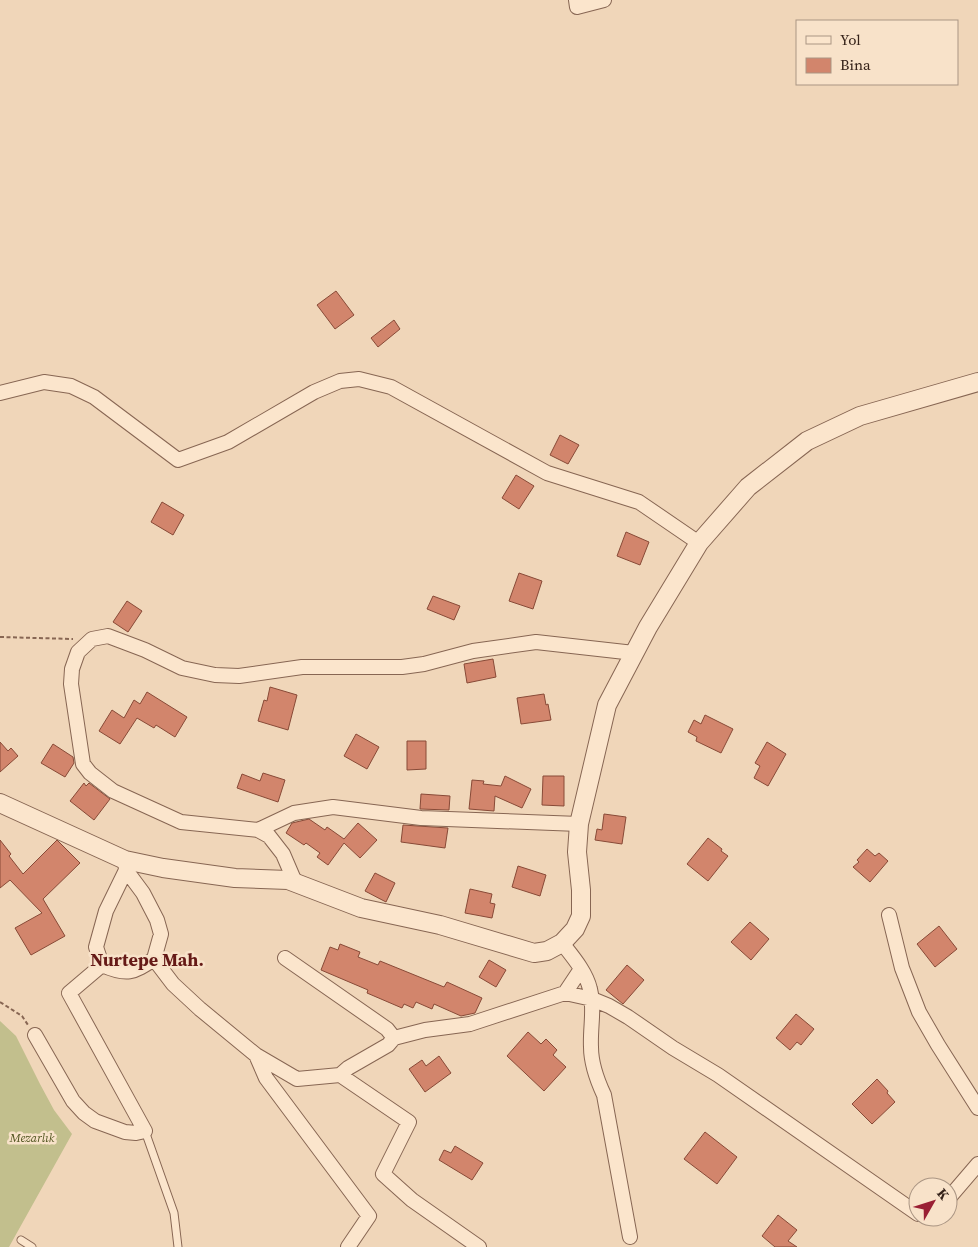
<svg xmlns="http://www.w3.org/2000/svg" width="978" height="1247" font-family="'Source Serif 4',serif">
<rect width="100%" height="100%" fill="#f0d6b9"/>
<path fill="#c2bf8d" d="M 0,1021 L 16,1036 L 40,1084 L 54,1110 L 72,1134 L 9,1247 L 0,1247 Z"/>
<path fill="#d2856c" stroke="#884a37" d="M 336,291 L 354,315 L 335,329 L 317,305 Z
M 394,320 L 400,329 L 378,347 L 371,338 Z
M 560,435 L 579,445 L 568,464 L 550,455 Z
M 516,475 L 534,486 L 519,509 L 502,498 Z
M 162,502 L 184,515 L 173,535 L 151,522 Z
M 626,532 L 649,542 L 640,565 L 617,556 Z
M 519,573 L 542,581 L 533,609 L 509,601 Z
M 433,596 L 460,606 L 454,620 L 427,609 Z
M 127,601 L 142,611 L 128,632 L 113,622 Z
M 493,659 L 496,677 L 467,683 L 464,664 Z
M 270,687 L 297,695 L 288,730 L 258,721 L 264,700 L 267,701 Z
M 147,692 L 187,717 L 175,737 L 156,725 L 154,728 L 137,718 L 120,744 L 99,731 L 112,710 L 124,718 L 134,700 L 140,704 Z
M 544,694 L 546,705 L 548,704 L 551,720 L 521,724 L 517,698 Z
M 705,715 L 733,729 L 721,753 L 696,741 L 697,737 L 688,732 L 694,720 L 701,724 Z
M 356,734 L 379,747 L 367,769 L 344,756 Z
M 407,741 L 426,741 L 426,769 L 407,770 Z
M 0,742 L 8,751 L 11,748 L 18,756 L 0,772 Z
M 767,742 L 786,754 L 768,786 L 754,778 L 760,766 L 755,763 Z
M 53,744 L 73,757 L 74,763 L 65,777 L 41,763 Z
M 263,773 L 285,780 L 278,802 L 237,788 L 242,774 L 260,781 Z
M 505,776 L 531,789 L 522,808 L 495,796 L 494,811 L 469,809 L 472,780 L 484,781 L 483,784 L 501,786 Z
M 543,776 L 564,776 L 564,806 L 542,805 Z
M 84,783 L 86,786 L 89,783 L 110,799 L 94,820 L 70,801 Z
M 421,794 L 450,796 L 449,810 L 420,809 Z
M 604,814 L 626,817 L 622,844 L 595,840 L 597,829 L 602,830 Z
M 309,819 L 325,830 L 327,827 L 344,839 L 358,823 L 377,840 L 360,858 L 344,843 L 328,865 L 317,857 L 320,853 L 306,843 L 304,845 L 286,833 L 292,823 Z
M 403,825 L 448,828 L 445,848 L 401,842 Z
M 708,838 L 722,849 L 721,851 L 728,856 L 708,881 L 687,864 Z
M 0,840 L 11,854 L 9,856 L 23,874 L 57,840 L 80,863 L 43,899 L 65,936 L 31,955 L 15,928 L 42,913 L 10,880 L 0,888 Z
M 867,849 L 875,856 L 879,853 L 888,861 L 870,882 L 853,867 L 859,862 L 857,860 Z
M 518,866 L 546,875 L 540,896 L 512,887 Z
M 375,873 L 395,883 L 386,902 L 365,891 Z
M 470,889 L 492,894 L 490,903 L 495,904 L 492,918 L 465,913 Z
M 750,922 L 769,939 L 751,960 L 731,942 Z
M 939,926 L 957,949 L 935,967 L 917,944 Z
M 340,944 L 360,952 L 358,957 L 378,965 L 380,961 L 444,987 L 447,982 L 482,998 L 475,1013 L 461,1016 L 434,1004 L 432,1009 L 416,1002 L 413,1008 L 404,1004 L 402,1008 L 367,993 L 368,990 L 321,970 L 330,947 L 338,950 Z
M 489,960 L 506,970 L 496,987 L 479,977 Z
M 627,965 L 644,980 L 623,1004 L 606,990 Z
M 796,1014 L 814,1029 L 801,1045 L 797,1042 L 790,1050 L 776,1038 Z
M 528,1032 L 541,1044 L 546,1039 L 557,1050 L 553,1055 L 566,1067 L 544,1091 L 507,1056 Z
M 439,1056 L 451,1073 L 425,1092 L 409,1069 L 422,1060 L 426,1066 Z
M 877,1079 L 888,1091 L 887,1093 L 895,1102 L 872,1124 L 852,1104 Z
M 705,1132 L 737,1157 L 717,1184 L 684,1159 Z
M 455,1146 L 483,1163 L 472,1180 L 439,1160 L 444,1150 L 451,1153 Z
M 778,1215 L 797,1230 L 788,1241 L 797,1247 L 775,1247 L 762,1236 Z"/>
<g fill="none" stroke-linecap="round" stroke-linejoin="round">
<g stroke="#876653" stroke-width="9">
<path id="service" d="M 145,1131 L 174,1213 L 178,1247
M 21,1240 L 32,1247"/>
</g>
<g stroke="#876653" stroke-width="16">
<path id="minor" d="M 576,0 L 577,7 L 604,0
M 0,393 L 44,382 L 71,386 L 94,397 L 178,460 L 228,442 L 314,392 L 340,381 L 359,379 L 391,387 L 547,473 L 639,502 L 699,543
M 258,830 L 294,813 L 333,807 L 421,818 L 579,824
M 125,860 L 126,870 L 143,893 L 157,920 L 161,934 L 154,959 L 173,984 L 200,1009 L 256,1055 L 297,1079 L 340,1075 L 348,1068 L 388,1045 L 394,1038 L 425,1030 L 470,1024 L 565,993 L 592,999 L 609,1006 L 628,1017 L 673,1048 L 718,1075 L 918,1214
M 295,882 L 283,854 L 269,836 L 258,830 L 181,822 L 113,791 L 90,773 L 83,764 L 71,684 L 72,669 L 78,652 L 92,639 L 108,636 L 145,650 L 182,668 L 215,675 L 239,676 L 302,667 L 402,667 L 424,664 L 473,651 L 536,642 L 634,653
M 889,915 L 902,968 L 919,1012 L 938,1045 L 978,1108
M 562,943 C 573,957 586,972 590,989 C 595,1007 590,1028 591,1047 C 591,1064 597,1080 604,1095 L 630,1237
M 285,958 L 387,1029 L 394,1038
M 102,965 C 127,976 133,973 154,959
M 565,993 L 581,969
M 35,1035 L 73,1101 L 84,1113 L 95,1121 L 125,1132 L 136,1133 L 145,1131 L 69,993 L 102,965 L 96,947 L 106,911 L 126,870
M 256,1055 L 266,1078 L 369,1216 L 348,1247
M 340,1075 L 409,1122 L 383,1174 L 412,1200 L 479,1247
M 948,1199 L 978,1164"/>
</g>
<g stroke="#876653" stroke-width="20">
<path id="tertiary" d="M 0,803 L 125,860 L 163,868 L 235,878 L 288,880 L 361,908 L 440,925 L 534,953 L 547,951 L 562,943 L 575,929 L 581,916 L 581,890 L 577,852 L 579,824 L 607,705 L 648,627 L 699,543 L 748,487 L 807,441 L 860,416 L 978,382"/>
</g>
<path stroke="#876653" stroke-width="2" stroke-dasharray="4 2.5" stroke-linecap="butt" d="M 0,637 L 73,639
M 0,1002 L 22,1016 L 28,1025"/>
<use href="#service" stroke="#fbe5cc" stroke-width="7"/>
<use href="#minor" stroke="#fbe5cc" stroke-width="14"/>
<use href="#tertiary" stroke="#fbe5cc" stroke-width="18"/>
</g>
<g text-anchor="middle" stroke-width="5" stroke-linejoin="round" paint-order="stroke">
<g font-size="12" font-style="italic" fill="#4f531e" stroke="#f8e2c9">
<text x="32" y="1142">Mezarlık</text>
</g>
<g font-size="18" font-weight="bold" fill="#651916" stroke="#f8e2c9">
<text x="147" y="966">Nurtepe Mah.</text>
</g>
</g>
<rect x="796" y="20" width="162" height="65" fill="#f8e2c9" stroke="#aa9583"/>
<rect x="806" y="36" width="25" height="8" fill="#fbe5cc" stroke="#aa9583"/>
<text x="840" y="45" font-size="15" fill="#352219">Yol</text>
<rect x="806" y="58" width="25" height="15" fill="#d2856c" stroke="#aa9583"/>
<text x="840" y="70" font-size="15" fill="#352219">Bina</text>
<g transform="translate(933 1202) rotate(51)"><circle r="24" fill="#f8e2c9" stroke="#aa9583"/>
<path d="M0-4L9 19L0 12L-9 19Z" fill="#9a1f34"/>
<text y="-8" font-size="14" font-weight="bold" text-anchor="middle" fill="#352219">K</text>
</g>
</svg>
